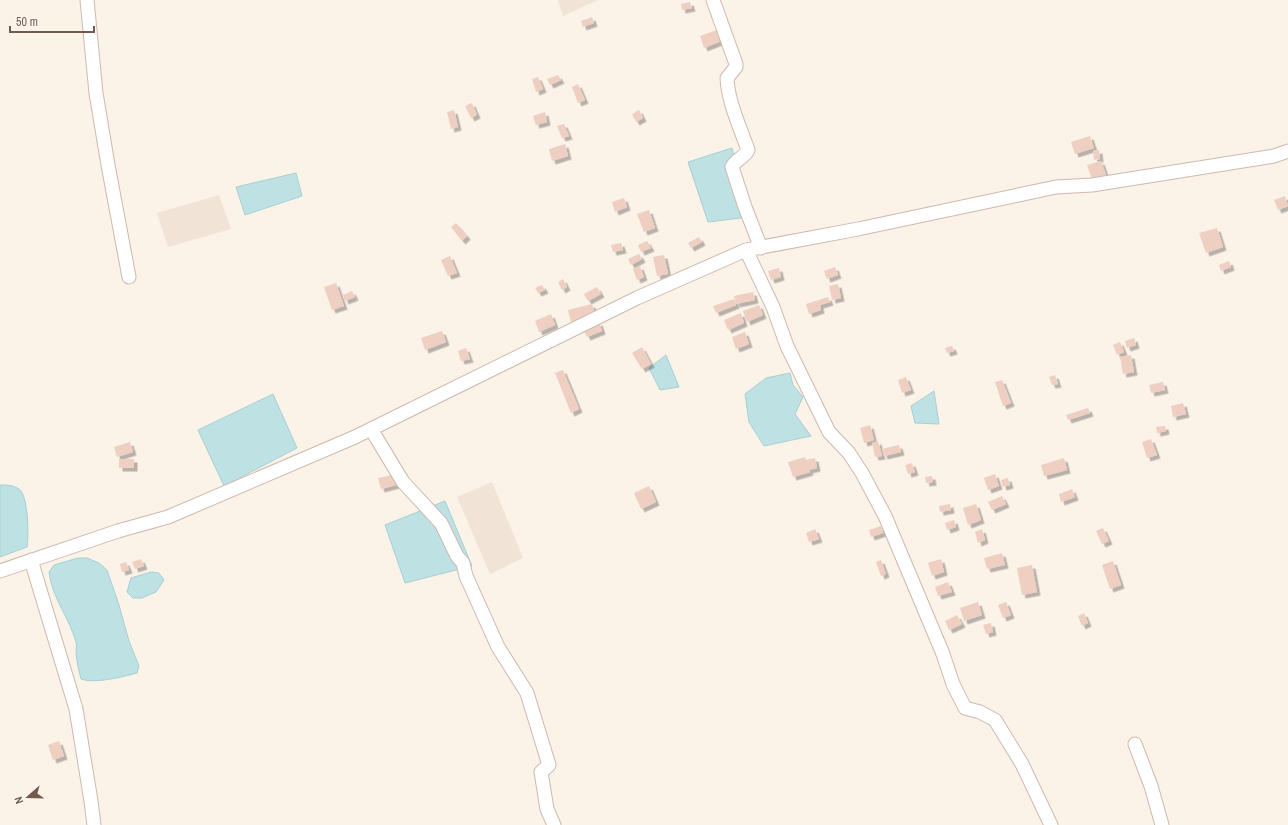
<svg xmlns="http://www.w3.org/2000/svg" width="1288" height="825" font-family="'Archivo Narrow',sans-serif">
<defs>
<filter id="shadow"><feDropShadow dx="3.5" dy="3.5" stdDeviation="0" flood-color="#0004"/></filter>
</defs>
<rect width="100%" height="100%" fill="#fbf2e8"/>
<path fill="#f2e3d7" d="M 558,0 L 598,0 L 563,16 Z
M 219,195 L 231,229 L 168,247 L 157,213 Z
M 492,482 L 523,558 L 490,574 L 457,497 Z"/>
<path fill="#bee1e3" stroke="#a5d1d4" d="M 732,148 L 749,217 L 708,222 L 688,162 Z
M 296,173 L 302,196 L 245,215 L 236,187 Z
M 666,355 L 679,387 L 660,390 L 649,368 Z
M 790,373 L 793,385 L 803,397 L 795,414 L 811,436 L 764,446 L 749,422 L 745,394 L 766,378 Z
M 934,391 L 939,424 L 915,423 L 911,406 Z
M 273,394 L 297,448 L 224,486 L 198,430 Z
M 0,485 C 7,485 16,485 21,491 C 28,500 29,536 27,547 L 0,557 Z
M 445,501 L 472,566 L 405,583 L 385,525 Z
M 78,558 L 87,558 L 99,563 L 107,570 L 119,605 L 129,641 L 139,666 L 137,673 C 122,677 95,684 81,679 C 79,671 77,663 76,654 C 76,650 77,646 76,642 C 69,617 52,598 49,572 L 54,565 Z
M 151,572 L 159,573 L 164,580 L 156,592 L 142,598 L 133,598 L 127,592 L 131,578 Z"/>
<path fill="#eecfc2" filter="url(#shadow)" d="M 690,2 L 692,8 L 682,10 L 681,4 Z
M 592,17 L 594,23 L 583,27 L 581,21 Z
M 720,29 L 724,40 L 704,48 L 700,36 Z
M 558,75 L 561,80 L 550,85 L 547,79 Z
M 538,77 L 543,89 L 536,92 L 532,79 Z
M 578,84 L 585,100 L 578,103 L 572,87 Z
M 472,103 L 477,115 L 471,118 L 465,106 Z
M 454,110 L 458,127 L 451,129 L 447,112 Z
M 639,110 L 643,118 L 636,122 L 632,114 Z
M 545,112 L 547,122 L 536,125 L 533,116 Z
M 564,124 L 569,136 L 562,138 L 557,126 Z
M 1090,136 L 1094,148 L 1075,154 L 1071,142 Z
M 565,144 L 568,156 L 552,161 L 549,149 Z
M 1099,150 L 1100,159 L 1094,160 L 1093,151 Z
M 1101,161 L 1107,178 L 1093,182 L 1087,165 Z
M 1285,196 L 1288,206 L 1278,210 L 1274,200 Z
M 624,198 L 627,207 L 615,212 L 612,202 Z
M 649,210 L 655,228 L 644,232 L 637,214 Z
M 456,223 L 467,236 L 462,241 L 451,227 Z
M 1217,228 L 1223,247 L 1206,253 L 1199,233 Z
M 699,237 L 702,242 L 691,248 L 688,243 Z
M 647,241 L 651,248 L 641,252 L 638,245 Z
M 621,243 L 623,250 L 613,252 L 611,245 Z
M 639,254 L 642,259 L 631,265 L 628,259 Z
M 664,255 L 668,274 L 657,276 L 653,257 Z
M 450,256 L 457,273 L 448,276 L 441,260 Z
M 1229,261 L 1231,267 L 1221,271 L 1219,265 Z
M 640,266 L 644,277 L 637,280 L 633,269 Z
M 835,267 L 838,275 L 827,279 L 824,271 Z
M 779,268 L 781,277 L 771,280 L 768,271 Z
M 563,279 L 567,287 L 562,290 L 558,282 Z
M 336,283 L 344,306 L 332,310 L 324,287 Z
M 838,284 L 841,298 L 832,300 L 829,286 Z
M 542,285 L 545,290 L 538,293 L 535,288 Z
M 597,287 L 601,294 L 588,301 L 584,294 Z
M 352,291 L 355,297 L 345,301 L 343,295 Z
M 753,292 L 755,300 L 736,304 L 734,296 Z
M 828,297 L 830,302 L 820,305 L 821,310 L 809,314 L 806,304 Z
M 734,299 L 736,305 L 716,313 L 713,306 Z
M 592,304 L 595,316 L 571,322 L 568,310 Z
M 759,305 L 763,315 L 747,322 L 743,311 Z
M 741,313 L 744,323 L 728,330 L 724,320 Z
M 551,314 L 555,325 L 539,332 L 535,321 Z
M 599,322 L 602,331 L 587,337 L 583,329 Z
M 442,331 L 446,342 L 425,350 L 421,338 Z
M 745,332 L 749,344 L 736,349 L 732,337 Z
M 1134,338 L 1136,345 L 1127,348 L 1125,341 Z
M 1120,342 L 1124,352 L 1117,355 L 1113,345 Z
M 952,346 L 954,351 L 947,353 L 945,348 Z
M 642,347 L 651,364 L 642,369 L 632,353 Z
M 466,348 L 470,359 L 461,361 L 458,351 Z
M 1131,355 L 1134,372 L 1123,374 L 1120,357 Z
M 563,370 L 579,409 L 571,413 L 555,373 Z
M 1055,375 L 1058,384 L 1052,385 L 1049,377 Z
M 906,377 L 911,390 L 902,393 L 898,380 Z
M 1002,380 L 1011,403 L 1003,406 L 995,382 Z
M 1163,382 L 1165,390 L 1151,393 L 1149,385 Z
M 1183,403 L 1186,414 L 1173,417 L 1171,406 Z
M 1088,408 L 1090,413 L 1068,420 L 1066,415 Z
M 870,425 L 874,440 L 864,443 L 860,428 Z
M 1165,426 L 1166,431 L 1157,433 L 1156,427 Z
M 1151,439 L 1157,455 L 1147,458 L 1142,442 Z
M 878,441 L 882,456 L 875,457 L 872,443 Z
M 130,442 L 133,452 L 117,457 L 114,447 Z
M 899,445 L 901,452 L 884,456 L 882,449 Z
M 805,457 L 806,460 L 815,458 L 817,468 L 809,470 L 810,472 L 793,477 L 788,462 Z
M 1064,458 L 1067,470 L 1044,476 L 1041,465 Z
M 119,459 L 134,459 L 134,468 L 119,468 Z
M 912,463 L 915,472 L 908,474 L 905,465 Z
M 398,474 L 400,484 L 381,489 L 378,478 Z
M 995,474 L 999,486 L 988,490 L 984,478 Z
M 932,476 L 933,482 L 926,483 L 925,477 Z
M 1008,478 L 1010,485 L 1003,487 L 1001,480 Z
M 649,486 L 656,502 L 641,509 L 634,493 Z
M 1072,489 L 1075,497 L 1061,502 L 1059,494 Z
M 1002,496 L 1006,504 L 992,510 L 988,502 Z
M 950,504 L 951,510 L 940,512 L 939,506 Z
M 976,504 L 981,520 L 968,525 L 963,508 Z
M 954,520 L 956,527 L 947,530 L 945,523 Z
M 881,526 L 883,533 L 871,537 L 869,530 Z
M 1103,528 L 1109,541 L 1102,544 L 1096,531 Z
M 815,529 L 819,539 L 809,542 L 806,533 Z
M 982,529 L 985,540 L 978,543 L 975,532 Z
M 1002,553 L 1005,565 L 987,569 L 984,558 Z
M 141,559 L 144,566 L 135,569 L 132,562 Z
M 941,559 L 944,572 L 932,576 L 928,563 Z
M 881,560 L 886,574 L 881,576 L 876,562 Z
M 1113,561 L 1121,585 L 1110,589 L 1102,565 Z
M 126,562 L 129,570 L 122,572 L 120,564 Z
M 1032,565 L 1037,592 L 1022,595 L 1017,568 Z
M 948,582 L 952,592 L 938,596 L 935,587 Z
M 978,602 L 982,615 L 964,621 L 960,608 Z
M 1006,602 L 1011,615 L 1003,618 L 998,605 Z
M 1084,613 L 1088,623 L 1082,626 L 1078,616 Z
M 957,615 L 962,624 L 949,630 L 945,621 Z
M 991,623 L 993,632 L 986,634 L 983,625 Z
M 59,741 L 64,756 L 53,760 L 48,745 Z"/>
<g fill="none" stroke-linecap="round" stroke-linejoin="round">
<g stroke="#ccb9af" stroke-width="15">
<path id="minor" d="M 87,0 L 96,93 L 108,165 L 129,277
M 713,0 L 736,64 L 736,67 L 727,78 C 728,102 740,127 748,150 C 744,158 736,159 732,167 L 745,207 L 761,248
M 746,250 L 773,307 L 787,346 L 829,432 L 849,453 L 862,473 L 885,516 L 943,654 L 953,684 L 965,708 L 980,712 L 995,720 L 1022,764 L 1051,825
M 371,429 L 403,482 L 441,523 L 457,556 L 463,563 L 466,576 L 498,647 L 527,693 L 549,765 L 541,772 L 547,809 L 554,825
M 31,560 L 76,709 L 91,801 L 94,825
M 0,571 L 118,531 L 168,517 L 355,437 L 637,298 L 746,250 L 858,229 L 1056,187 L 1092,185 L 1274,156 L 1288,151
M 1135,744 L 1151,786 L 1162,825"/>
</g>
<use href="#minor" stroke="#fff" stroke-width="13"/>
</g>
<g transform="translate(28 797) rotate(250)" stroke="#fef6ee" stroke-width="3" paint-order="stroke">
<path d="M0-3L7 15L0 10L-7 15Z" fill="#73584e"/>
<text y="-6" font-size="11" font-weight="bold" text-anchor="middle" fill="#73584e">N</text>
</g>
<path d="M10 26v6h84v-6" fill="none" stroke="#73584e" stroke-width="2"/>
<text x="16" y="26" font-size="12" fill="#73584e" stroke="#fef6ee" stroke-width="3" paint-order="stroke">50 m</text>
</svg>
